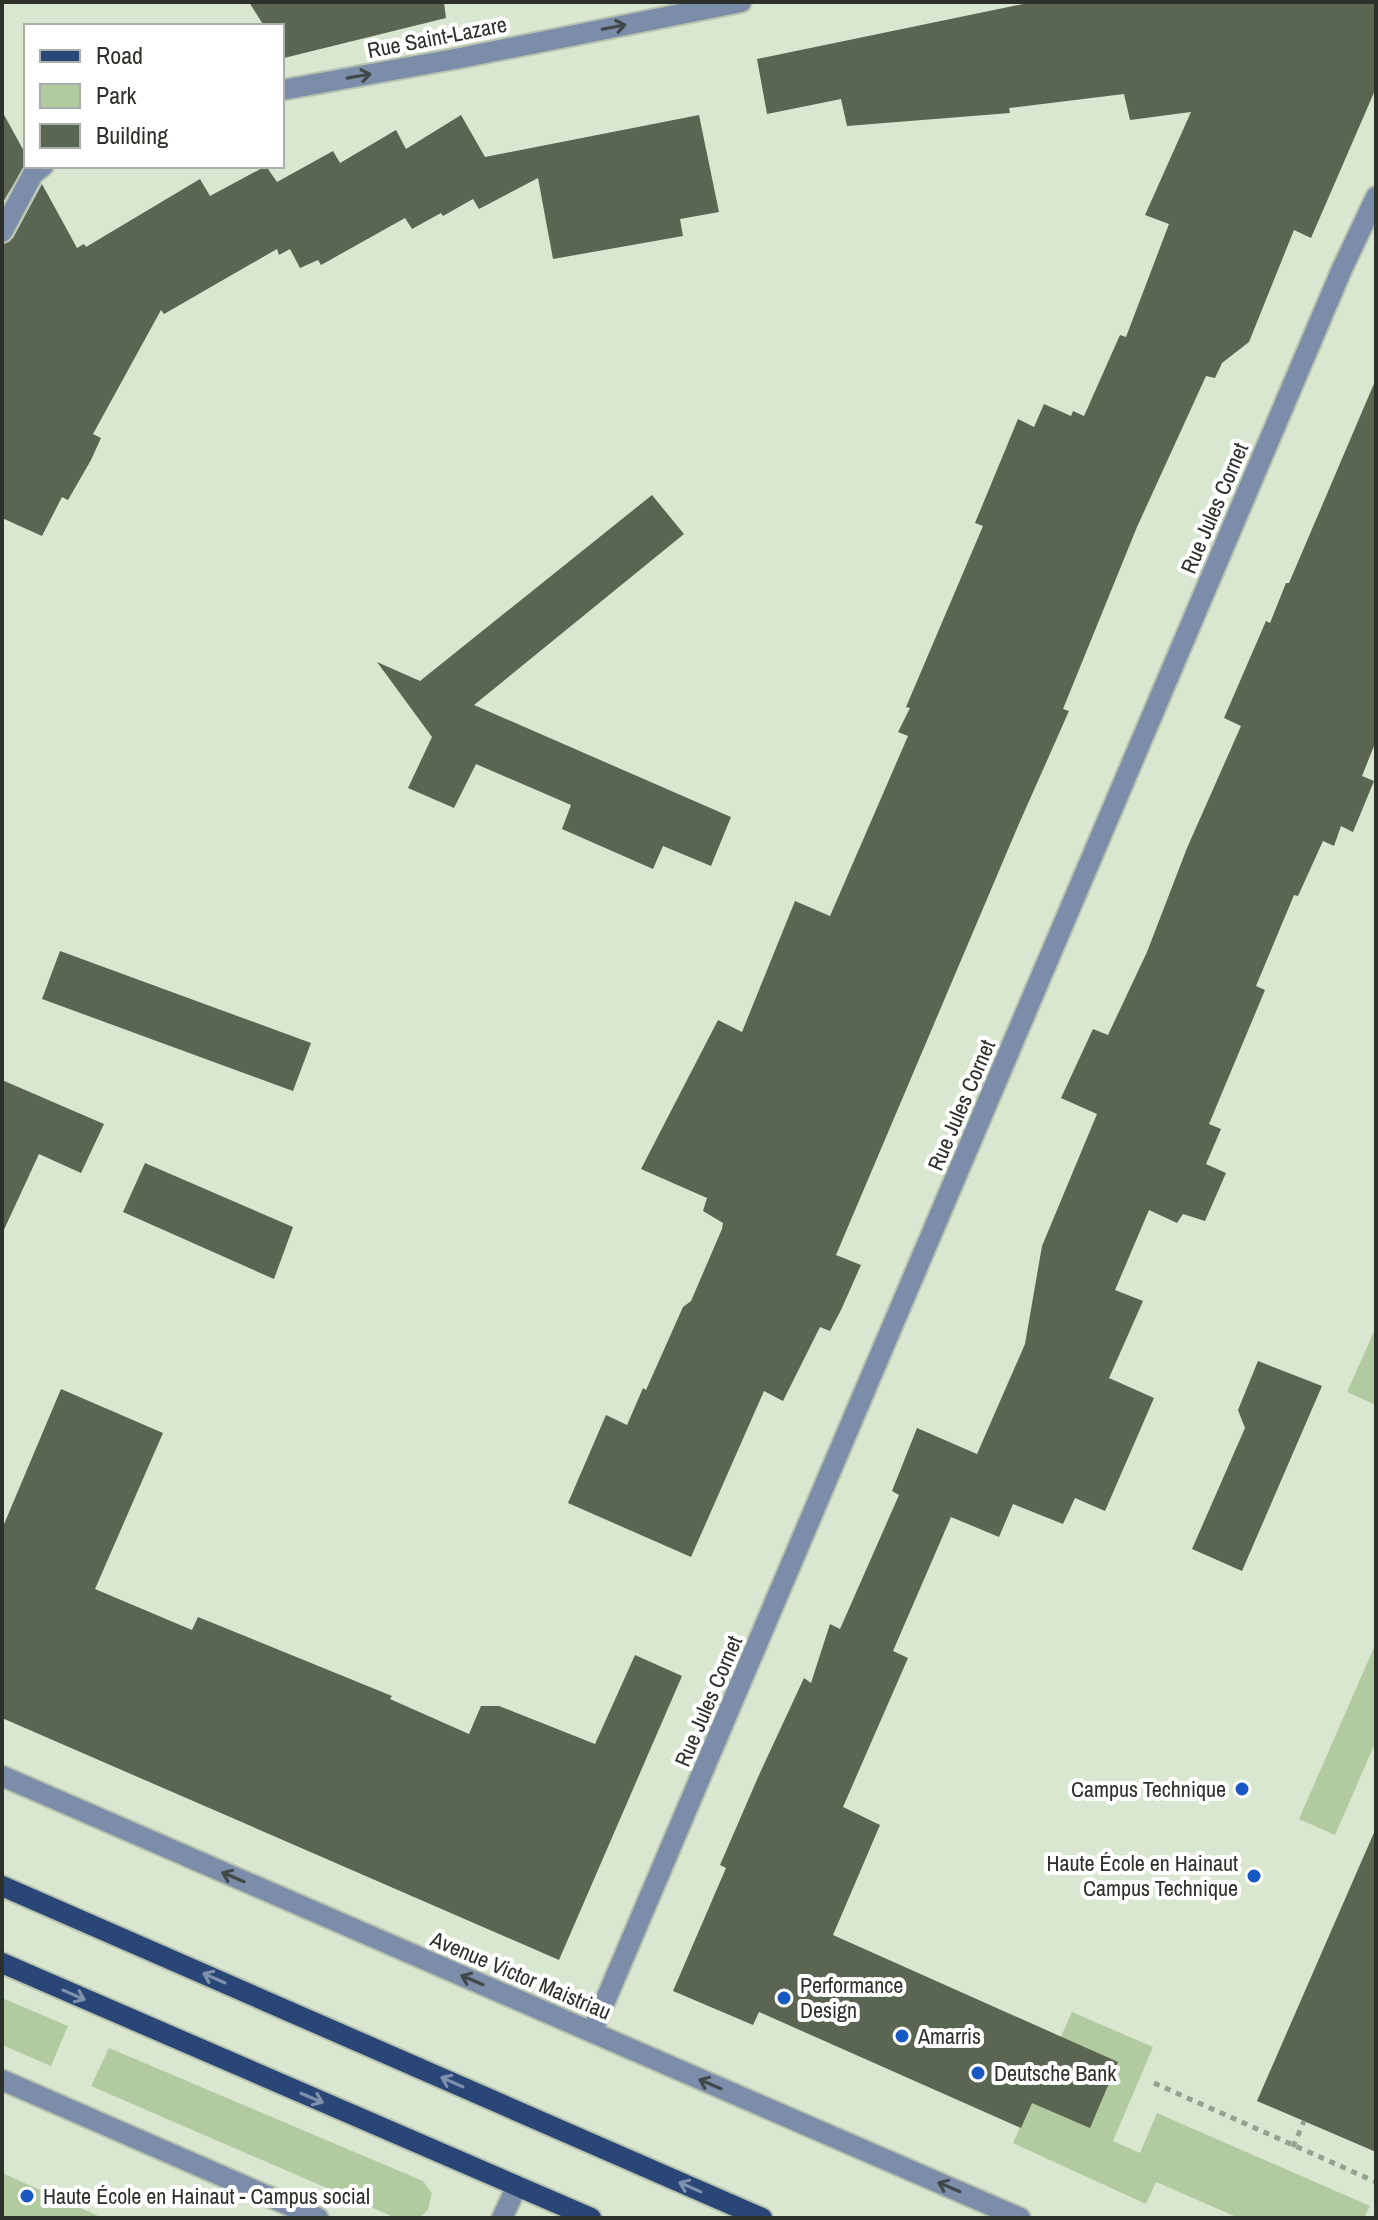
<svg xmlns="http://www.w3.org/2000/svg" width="1378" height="2220" font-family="'Archivo Narrow',sans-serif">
<rect width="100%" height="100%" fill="#dae7d0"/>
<path fill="#b1ca9f" d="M 1376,1327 L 1376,1405 L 1347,1392 Z
M 1376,1643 L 1376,1741 L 1335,1835 L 1299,1819 Z
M 2,1998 L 68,2026 L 51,2066 L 2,2045 Z
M 1072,2012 L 1153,2047 L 1113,2141 L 1140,2153 L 1157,2113 L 1370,2206 L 1364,2218 L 1239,2218 L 1156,2182 L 1146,2204 L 1013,2143 Z
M 109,2048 L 423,2181 L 432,2193 L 428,2210 L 419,2218 L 396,2218 L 91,2086 Z
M 2,2173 L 103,2218 L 2,2218 Z"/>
<path fill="#5a6552" d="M 249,2 L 444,2 L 446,18 L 284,58 L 282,26 L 264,26 Z
M 1033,2 L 1376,2 L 1376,88 L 1311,238 L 1294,230 L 1249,342 L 1222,363 L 1215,378 L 1206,376 L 1137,527 L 1063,709 L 1069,711 L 1018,826 L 836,1255 L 861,1265 L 841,1310 L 830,1331 L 820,1327 L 783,1401 L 764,1391 L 691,1557 L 568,1503 L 606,1415 L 627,1425 L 643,1388 L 646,1390 L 683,1307 L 691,1301 L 722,1229 L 723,1223 L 703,1211 L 707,1198 L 641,1169 L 718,1020 L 742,1032 L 795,901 L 830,916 L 908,736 L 898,732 L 910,708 L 906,707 L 983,526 L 975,523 L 1018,419 L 1034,427 L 1044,404 L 1071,416 L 1073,411 L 1084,416 L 1120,335 L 1126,337 L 1169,224 L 1145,215 L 1191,112 L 1130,120 L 1124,94 L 1009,108 L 1010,113 L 847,126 L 841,99 L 767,114 L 757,59 Z
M 2,111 L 26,155 L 26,163 L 2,204 Z
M 461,115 L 485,157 L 699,115 L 719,212 L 680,219 L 683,236 L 553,259 L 538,178 L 479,209 L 473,199 L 443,216 L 441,213 L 412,229 L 405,218 L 321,265 L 318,260 L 300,268 L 290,249 L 279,255 L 277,249 L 164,314 L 161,310 L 93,434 L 101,438 L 91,460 L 68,500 L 62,497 L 42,536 L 2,518 L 2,245 L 13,238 L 42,184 L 77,248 L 84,244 L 86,247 L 200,179 L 210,196 L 266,166 L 277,182 L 333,151 L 340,163 L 396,130 L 406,149 Z
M 1376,379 L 1376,741 L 1362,776 L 1374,781 L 1353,832 L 1341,826 L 1334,846 L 1323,841 L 1298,896 L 1294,895 L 1256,986 L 1265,990 L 1209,1124 L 1221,1129 L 1206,1164 L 1226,1173 L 1205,1221 L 1183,1214 L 1177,1223 L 1149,1210 L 1115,1290 L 1143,1301 L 1109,1378 L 1154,1398 L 1105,1511 L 1075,1498 L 1063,1524 L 1013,1504 L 999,1537 L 951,1517 L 893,1651 L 908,1658 L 843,1807 L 880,1825 L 833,1935 L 1118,2062 L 1090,2128 L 1032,2103 L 1021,2128 L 759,2012 L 753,2025 L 673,1991 L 726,1868 L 720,1865 L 759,1775 L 804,1678 L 811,1683 L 830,1624 L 840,1629 L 899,1495 L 892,1491 L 917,1428 L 977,1454 L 1025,1344 L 1042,1246 L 1097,1114 L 1061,1098 L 1093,1029 L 1108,1035 L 1147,952 L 1187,848 L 1241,726 L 1224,718 L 1266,621 L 1270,623 L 1286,583 L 1289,583 Z
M 652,495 L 684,534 L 474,705 L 731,817 L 711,866 L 663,846 L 653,869 L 562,829 L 571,805 L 476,764 L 454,808 L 408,788 L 432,737 L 377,662 L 420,681 Z
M 60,951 L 311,1043 L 293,1091 L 42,999 Z
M 2,1080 L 104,1124 L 81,1173 L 39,1154 L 2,1234 Z
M 145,1163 L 293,1227 L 274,1279 L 123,1212 Z
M 1258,1361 L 1322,1386 L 1242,1571 L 1192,1549 L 1245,1428 L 1238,1410 Z
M 61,1389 L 163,1433 L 95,1589 L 192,1630 L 198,1617 L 392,1696 L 390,1699 L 469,1734 L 481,1706 L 499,1706 L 595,1744 L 635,1655 L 682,1676 L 559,1960 L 2,1718 L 2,1529 Z
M 1376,1828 L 1376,2152 L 1257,2101 Z"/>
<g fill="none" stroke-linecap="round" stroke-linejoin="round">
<g stroke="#b7c3af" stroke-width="24">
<path id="minor" d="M 282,90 L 460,58 L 741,2
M 2,232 L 33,174 L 43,166
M 2,1776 L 1020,2218
M 592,2032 L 1342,269 L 1376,197
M 2,2080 L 318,2218
M 502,2218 L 517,2186"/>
</g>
<g stroke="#b7c3af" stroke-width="24">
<path id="major" d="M 2,1886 L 762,2218
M 2,1963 L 591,2218"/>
</g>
<path stroke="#96a08f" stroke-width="5" stroke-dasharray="6 6" stroke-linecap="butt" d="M 1154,2083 L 1376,2182
M 1293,2147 L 1304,2121"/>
<use href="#minor" stroke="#7c8da9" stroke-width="20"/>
<use href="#major" stroke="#294676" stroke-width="20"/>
</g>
<defs><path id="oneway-shaft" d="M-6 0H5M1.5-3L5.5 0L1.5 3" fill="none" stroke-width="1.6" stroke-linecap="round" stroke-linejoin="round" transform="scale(2)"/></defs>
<g stroke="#404849">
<use href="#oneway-shaft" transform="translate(614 27) rotate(-11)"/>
<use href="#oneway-shaft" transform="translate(359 76) rotate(-10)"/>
<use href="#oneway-shaft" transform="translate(233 1877) rotate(-157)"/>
<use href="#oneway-shaft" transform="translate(472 1980) rotate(-157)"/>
<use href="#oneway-shaft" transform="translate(710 2084) rotate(-157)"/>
<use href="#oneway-shaft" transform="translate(949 2187) rotate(-157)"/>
</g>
<g stroke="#7f90ad">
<use href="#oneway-shaft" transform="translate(214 1978) rotate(-156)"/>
<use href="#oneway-shaft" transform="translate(74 1995) rotate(24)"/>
<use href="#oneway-shaft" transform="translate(452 2082) rotate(-156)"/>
<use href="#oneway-shaft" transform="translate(312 2098) rotate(23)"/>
<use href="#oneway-shaft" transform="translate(690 2187) rotate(-156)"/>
</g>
<g fill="#1758c3" stroke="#fff" stroke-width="3">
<circle cx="1242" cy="1789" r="8"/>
<circle cx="1254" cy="1876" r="8"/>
<circle cx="784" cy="1998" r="8"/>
<circle cx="902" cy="2036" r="8"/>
<circle cx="978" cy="2073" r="8"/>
<circle cx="27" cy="2196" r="8"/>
</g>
<g text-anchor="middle" stroke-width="8" stroke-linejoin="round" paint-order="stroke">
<g font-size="22" fill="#2c3129" stroke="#fff">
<text transform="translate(437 37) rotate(-11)" y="8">Rue Saint-Lazare</text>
<text transform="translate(1214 508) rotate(-67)" y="8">Rue Jules Cornet</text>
<text transform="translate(961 1105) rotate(-67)" y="8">Rue Jules Cornet</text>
<text transform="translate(708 1701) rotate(-67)" y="8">Rue Jules Cornet</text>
<text transform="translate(521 1975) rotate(23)" y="8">Avenue Victor Maistriau</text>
</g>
<g font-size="22" fill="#2c3129" stroke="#fff" text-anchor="start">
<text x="1226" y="1797" text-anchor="end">Campus Technique</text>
<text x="1238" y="1871" text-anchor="end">Haute École en Hainaut<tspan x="1238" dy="25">Campus Technique</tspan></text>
<text x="800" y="1993">Performance<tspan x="800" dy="25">Design</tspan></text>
<text x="918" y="2044">Amarris</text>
<text x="994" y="2081">Deutsche Bank</text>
<text x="43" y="2204">Haute École en Hainaut - Campus social</text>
</g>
</g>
<rect width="1378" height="2220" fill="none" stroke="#2c3129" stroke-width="8"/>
<rect x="24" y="24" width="260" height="144" fill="#ffffff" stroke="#abada9" stroke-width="2"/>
<rect x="40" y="50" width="40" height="12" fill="#294676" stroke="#abada9" stroke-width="2"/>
<text x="96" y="64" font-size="24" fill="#2c3129">Road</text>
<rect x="40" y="84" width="40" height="24" fill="#b1ca9f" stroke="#abada9" stroke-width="2"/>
<text x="96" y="104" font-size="24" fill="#2c3129">Park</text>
<rect x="40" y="124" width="40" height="24" fill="#5a6552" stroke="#abada9" stroke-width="2"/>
<text x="96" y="144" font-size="24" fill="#2c3129">Building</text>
</svg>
